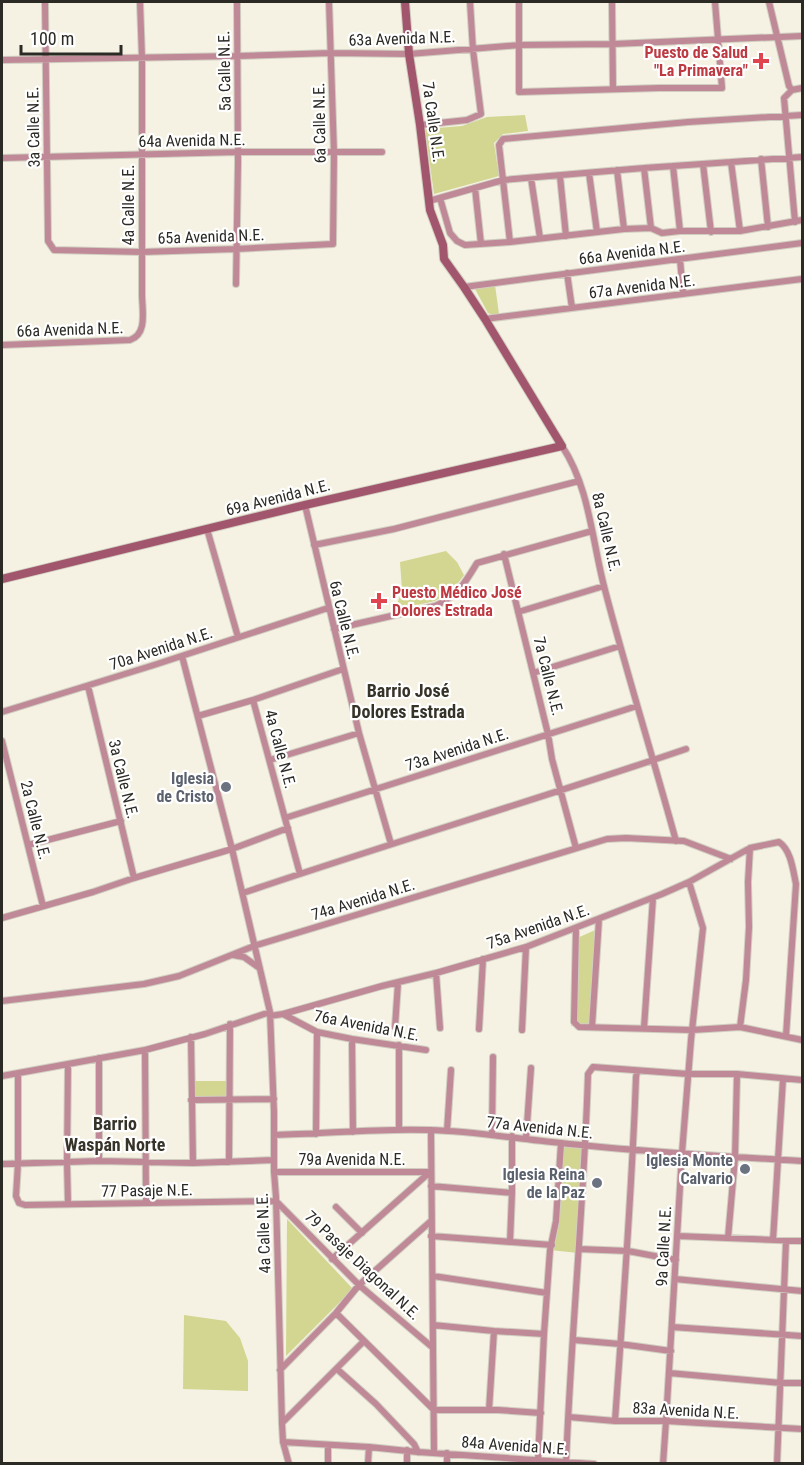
<svg xmlns="http://www.w3.org/2000/svg" width="804" height="1465" font-family="'Roboto Condensed',sans-serif">
<rect width="100%" height="100%" fill="#f5f2e3"/>
<path fill="#d2d691" d="M 525,115 L 528,131 L 503,134 L 494,143 L 499,176 L 434,194 L 425,129 L 462,126 L 487,117 Z
M 495,285 L 499,314 L 493,315 L 488,313 L 475,289 L 477,287 Z
M 446,551 L 457,562 L 464,575 L 453,590 L 435,601 L 395,610 L 402,590 L 400,562 Z
M 602,927 L 594,1027 L 571,1026 L 575,939 Z
M 194,1081 L 226,1081 L 226,1099 L 195,1099 Z
M 561,1143 L 584,1145 L 578,1253 L 550,1250 Z
M 287,1219 L 353,1289 L 286,1356 Z
M 184,1315 L 226,1321 L 240,1338 L 248,1361 L 248,1391 L 183,1389 Z"/>
<g fill="none" stroke-linecap="round" stroke-linejoin="round">
<g stroke="#d1cec1" stroke-width="8">
<path id="street" d="M 45,2 L 48,241 L 54,250 L 142,252 L 236,249 L 333,244 L 334,153 L 329,2
M 519,2 L 519,92 L 659,88 L 722,88 L 715,2
M 612,2 L 613,89
M 769,2 L 789,86 L 792,90 L 802,88
M 2,60 L 237,56 L 331,53 L 409,54 L 519,45 L 613,44 L 802,36
M 792,90 L 784,98 L 795,222
M 420,125 L 467,120 L 481,114 L 473,50 L 470,2
M 2,158 L 238,152 L 382,152
M 761,159 L 768,227
M 731,162 L 740,231
M 703,164 L 711,232
M 673,166 L 680,231
M 644,168 L 651,228
M 617,170 L 624,229
M 589,173 L 597,232
M 560,176 L 566,236
M 531,178 L 540,238
M 475,188 L 481,244
M 440,198 L 450,233 L 457,241 L 465,245 L 510,242 L 624,229 L 651,228 L 662,233 L 680,231 L 740,231 L 802,220
M 429,201 L 503,180 L 644,168 L 802,157
M 510,242 L 499,145 L 503,139 L 688,122 L 802,115
M 680,259 L 683,294
M 567,273 L 572,308
M 236,284 L 238,163 L 237,2
M 464,287 L 802,243
M 485,319 L 802,279
M 2,345 L 130,340 C 148,334 142,310 142,294 L 142,58 L 140,2
M 562,446 C 590,488 592,542 605,590 C 627,674 653,757 676,841
M 305,505 L 359,733 L 391,844
M 207,529 L 238,637
M 314,545 L 394,529 L 579,481
M 504,554 L 548,734 L 552,759 L 576,848
M 518,612 L 604,586
M 334,629 L 435,606 C 457,597 465,583 477,563 L 592,531
M 182,656 L 232,849 L 270,1012 L 274,1112 L 274,1172 L 276,1197 L 282,1424 L 283,1442 L 289,1464
M 533,673 L 620,646
M 88,686 L 134,878
M 253,700 L 300,874
M 2,712 L 154,665 L 328,608
M 198,716 L 253,700 L 343,669
M 2,741 L 43,906
M 270,760 L 359,733
M 285,818 L 637,706
M 28,845 L 121,821
M 243,893 C 390,843 539,799 686,749
M 2,918 L 93,892 L 134,878 L 232,849 L 288,828
M 576,928 L 574,1022 L 579,1027 L 692,1030 L 740,1027 L 802,1040
M 233,955 L 244,957 L 258,967
M 436,973 L 440,1028
M 2,1001 L 144,984 L 179,976 L 254,946 L 607,839 L 626,838 L 684,841 L 731,859
M 283,1014 L 382,986 L 436,973 L 526,947 L 662,894 L 689,882 L 750,848 L 779,842 C 791,850 793,870 796,884 L 786,1036
M 270,1016 L 283,1014 L 317,1032 L 352,1039 L 426,1050
M 395,1027 L 398,983
M 592,1027 L 599,919
M 740,1027 L 746,980 L 749,927 L 748,882 L 750,848
M 644,1028 L 653,898
M 479,1029 L 483,959
M 522,1030 L 526,947
M 191,1037 L 193,1163
M 352,1039 L 353,1132
M 145,1050 L 146,1203
M 18,1073 L 18,1163 L 16,1196 L 19,1203 L 25,1205 L 276,1201 L 359,1285 L 432,1347
M 2,1076 L 145,1050 L 205,1034 L 270,1012
M 191,1100 L 274,1099
M 399,1130 L 399,1045
M 431,1130 L 434,1453
M 447,1131 L 451,1070
M 316,1134 L 317,1032
M 274,1135 C 326,1134 378,1128 429,1130 C 473,1131 517,1139 561,1143 C 641,1152 722,1156 802,1161
M 492,1135 L 493,1057
M 526,1139 L 531,1068
M 99,1161 L 99,1058
M 229,1162 L 230,1024
M 2,1164 L 99,1161 L 193,1163 L 274,1160
M 274,1172 L 431,1172
M 431,1186 L 512,1193
M 68,1204 L 67,1162 L 68,1064
M 336,1207 L 362,1233
M 431,1236 L 552,1245
M 678,1236 L 802,1241
M 728,1238 L 735,1158 L 737,1074
M 773,1240 L 783,1079
M 510,1242 L 512,1193 L 512,1136
M 579,1249 L 628,1251 L 676,1260
M 332,1259 L 430,1172
M 433,1276 L 547,1293
M 675,1279 L 802,1291
M 336,1313 L 434,1410 L 498,1410 L 541,1413
M 433,1325 L 494,1331 L 544,1334
M 672,1327 L 802,1336
M 574,1340 L 620,1344 L 671,1351
M 337,1369 L 376,1404 L 414,1444 L 418,1452
M 280,1370 L 336,1313 L 359,1285 L 431,1221
M 669,1373 L 781,1383 L 802,1383
M 489,1410 L 494,1331
M 569,1417 L 615,1421 L 666,1421 L 802,1429
M 615,1421 C 623,1306 632,1192 636,1077 L 637,1072
M 282,1423 L 364,1341
M 283,1442 L 369,1447 L 418,1452 L 594,1464
M 328,1445 L 328,1464
M 407,1450 L 407,1464
M 447,1453 L 447,1464
M 538,1460 L 544,1334 L 550,1250 L 556,1221 L 561,1143
M 368,1464 L 369,1447
M 566,1464 C 571,1334 584,1204 588,1074 L 593,1067 L 688,1074 L 737,1074 L 802,1080
M 663,1464 L 666,1421 L 682,1153 L 691,1040 L 703,928 L 689,882
M 777,1464 L 786,1241"/>
</g>
<g stroke="#d1cec1" stroke-width="10">
<path id="secondary" d="M 2,579 L 305,505 L 562,446 L 485,319 L 464,287 L 444,259 L 443,245 L 430,210 L 420,125 L 409,54 L 405,2"/>
</g>
<use href="#street" stroke="#bf8997" stroke-width="6"/>
<use href="#secondary" stroke="#a2566d" stroke-width="8"/>
</g>
<g fill="#e0444e" stroke="#fff" stroke-width="2">
<path d="M758 52h6v6h6v6h-6v6h-6v-6h-6v-6h6z"/>
<path d="M376 592h6v6h6v6h-6v6h-6v-6h-6v-6h6z"/>
</g>
<g fill="#6b7280" stroke="#fff" stroke-width="2">
<circle cx="226" cy="787" r="6"/>
<circle cx="745" cy="1169" r="6"/>
<circle cx="597" cy="1183" r="6"/>
</g>
<g text-anchor="middle" stroke-width="4.5" stroke-linejoin="round" paint-order="stroke">
<g font-size="16" fill="#2b2a25" stroke="#fff">
<text transform="translate(402 38) rotate(-2)" y="6">63a Avenida N.E.</text>
<text transform="translate(224 71) rotate(-91)" y="6">5a Calle N.E.</text>
<text transform="translate(434 122) rotate(82)" y="6">7a Calle N.E.</text>
<text transform="translate(319 123) rotate(-91)" y="6">6a Calle N.E.</text>
<text transform="translate(33 127) rotate(-91)" y="6">3a Calle N.E.</text>
<text transform="translate(192 140) rotate(-1)" y="6">64a Avenida N.E.</text>
<text transform="translate(128 205) rotate(-90)" y="6">4a Calle N.E.</text>
<text transform="translate(211 236) rotate(-2)" y="6">65a Avenida N.E.</text>
<text transform="translate(632 252) rotate(-7)" y="6">66a Avenida N.E.</text>
<text transform="translate(642 286) rotate(-7)" y="6">67a Avenida N.E.</text>
<text transform="translate(70 329) rotate(-2)" y="6">66a Avenida N.E.</text>
<text transform="translate(278 497) rotate(-14)" y="6">69a Avenida N.E.</text>
<text transform="translate(607 532) rotate(77)" y="6">8a Calle N.E.</text>
<text transform="translate(345 620) rotate(76)" y="6">6a Calle N.E.</text>
<text transform="translate(161 648) rotate(-18)" y="6">70a Avenida N.E.</text>
<text transform="translate(549 676) rotate(76)" y="6">7a Calle N.E.</text>
<text transform="translate(281 749) rotate(75)" y="6">4a Calle N.E.</text>
<text transform="translate(457 749) rotate(-18)" y="6">73a Avenida N.E.</text>
<text transform="translate(124 779) rotate(76)" y="6">3a Calle N.E.</text>
<text transform="translate(36 820) rotate(76)" y="6">2a Calle N.E.</text>
<text transform="translate(363 899) rotate(-17)" y="6">74a Avenida N.E.</text>
<text transform="translate(538 926) rotate(-19)" y="6">75a Avenida N.E.</text>
<text transform="translate(367 1025) rotate(11)" y="6">76a Avenida N.E.</text>
<text transform="translate(540 1127) rotate(6)" y="6">77a Avenida N.E.</text>
<text x="352" y="1165">79a Avenida N.E.</text>
<text transform="translate(147 1190) rotate(-1)" y="6">77 Pasaje N.E.</text>
<text transform="translate(263 1233) rotate(-92)" y="6">4a Calle N.E.</text>
<text transform="translate(663 1246) rotate(-87)" y="6">9a Calle N.E.</text>
<text transform="translate(363 1265) rotate(43)" y="6">79 Pasaje Diagonal N.E.</text>
<text transform="translate(686 1410) rotate(3)" y="6">83a Avenida N.E.</text>
<text transform="translate(515 1445) rotate(4)" y="6">84a Avenida N.E.</text>
</g>
<g font-size="16" font-weight="bold" fill="#be3a42" stroke="#fff" text-anchor="end">
<text x="748" y="58">Puesto de Salud<tspan x="748" dy="18">"La Primavera"</tspan></text>
<text x="392" y="598" text-anchor="start">Puesto Médico José<tspan x="392" dy="18">Dolores Estrada</tspan></text>
</g>
<g font-size="16" font-weight="bold" fill="#5b616d" stroke="#fff" text-anchor="end">
<text x="214" y="784">Iglesia<tspan x="214" dy="18">de Cristo</tspan></text>
<text x="733" y="1166">Iglesia Monte<tspan x="733" dy="18">Calvario</tspan></text>
<text x="585" y="1180">Iglesia Reina<tspan x="585" dy="18">de la Paz</tspan></text>
</g>
<g font-size="18" font-weight="bold" fill="#363328" stroke="#fff">
<text x="408" y="697">Barrio José<tspan x="408" dy="21">Dolores Estrada</tspan></text>
<text x="115" y="1130">Barrio<tspan x="115" dy="21">Waspán Norte</tspan></text>
</g>
</g>
<rect width="804" height="1465" fill="none" stroke="#2b2a25" stroke-width="6"/>
<path d="M21 45v9h100v-9" fill="none" stroke="#2b2a25" stroke-width="3"/>
<text x="30" y="45" font-size="18" fill="#2b2a25" stroke="#ffffff" stroke-width="4.5" paint-order="stroke">100 m</text>
</svg>
